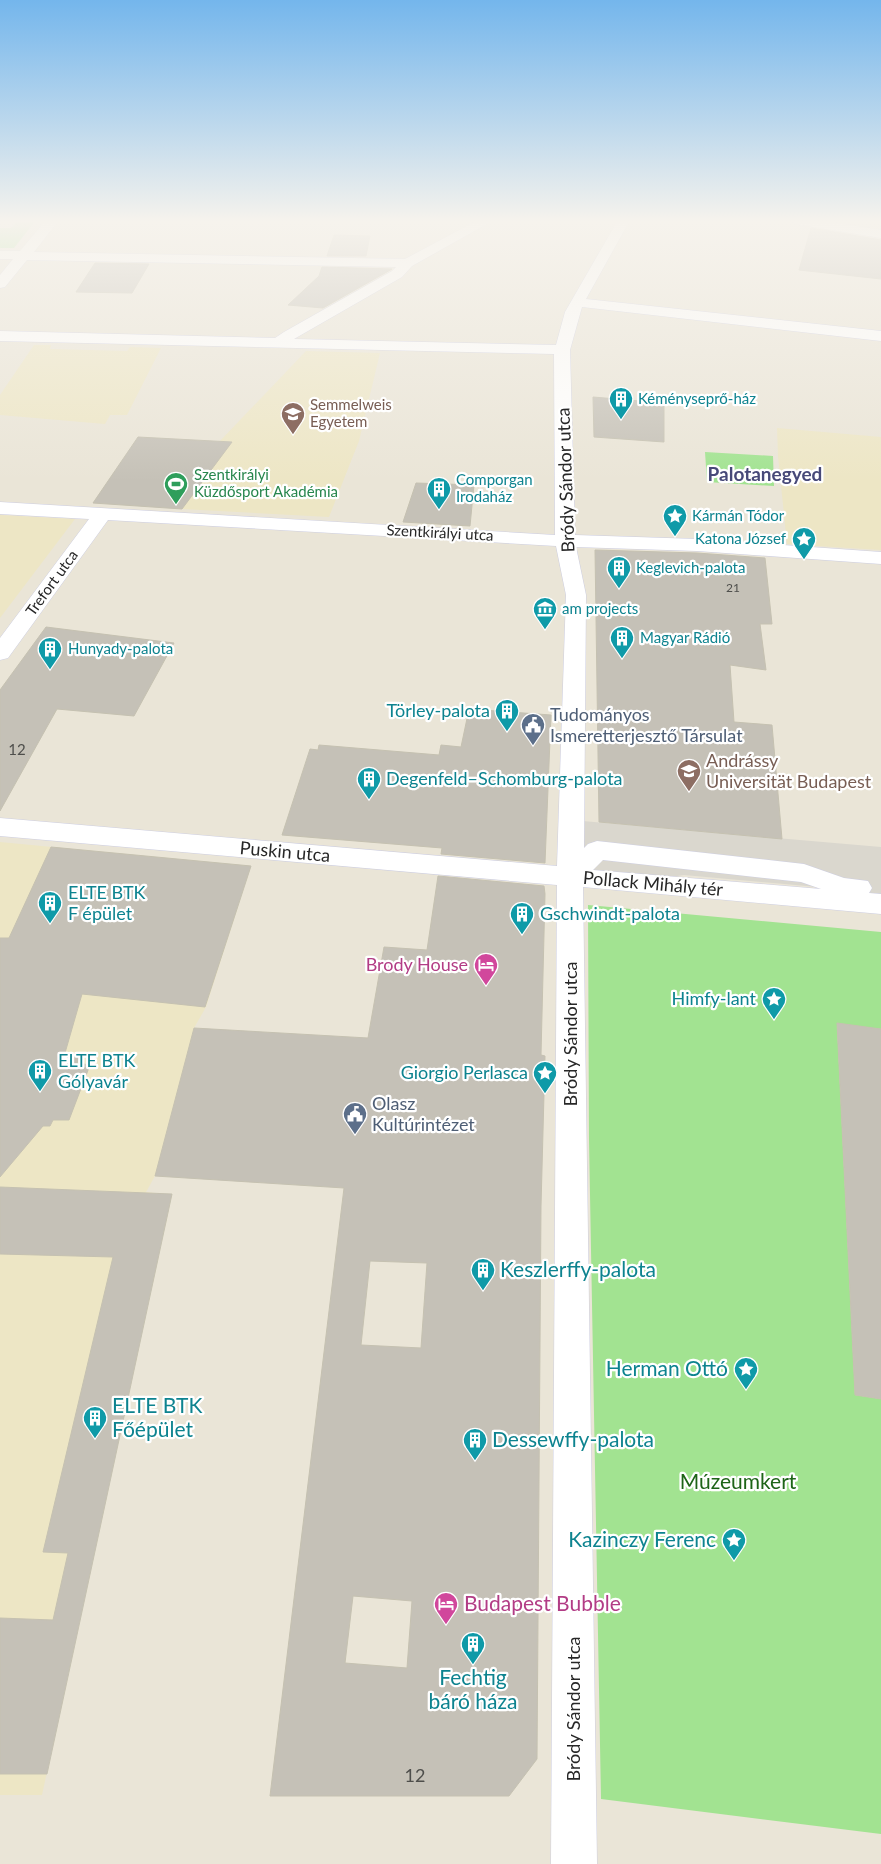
<svg xmlns="http://www.w3.org/2000/svg" width="881" height="1864" font-family="Lato,sans-serif">
<rect width="100%" height="100%" fill="#eae5d7"/>
<path fill="#ede6c5" d="M 34,345 L 51,345 L 50,349 L 127,351 L 130,347 L 161,348 L 127,415 L 110,415 L 105,424 L 0,415 L 0,395 Z
M 306,351 L 380,353 L 359,441 L 329,517 L 182,509 L 231,442 L 220,441 Z
M 777,428 L 881,437 L 881,550 L 787,544 L 778,456 Z
M 0,515 L 75,519 L 0,618 Z
M 0,842 L 251,866 L 206,1007 L 194,1028 L 155,1176 L 146,1192 L 172,1195 L 42,1795 L 0,1795 Z"/>
<path fill="#a2e391" d="M 19,220 L 36,220 L 14,248 L 0,248 L 0,228 L 11,228 Z
M 705,452 L 773,456 L 774,486 L 707,482 Z
M 588,905 L 881,932 L 881,1029 L 837,1024 L 855,1395 L 881,1399 L 881,1834 L 601,1799 L 589,1139 Z"/>
<path fill="#dad7ce" d="M 571,820 L 881,847 L 881,901 L 833,897 L 818,887 L 684,875 L 638,882 L 570,877 Z"/>
<path fill="#c5c1b7" stroke="#c5c1b1" fill-rule="evenodd" d="M 811,228 L 881,240 L 881,279 L 799,270 Z
M 334,235 L 370,236 L 366,256 L 327,256 Z
M 95,263 L 149,264 L 132,293 L 76,292 Z
M 322,267 L 392,269 L 323,308 L 288,305 L 319,276 Z
M 593,397 L 664,403 L 664,442 L 594,437 Z
M 138,437 L 232,442 L 182,509 L 93,503 Z
M 416,483 L 474,485 L 470,526 L 403,522 Z
M 595,550 L 697,553 L 765,558 L 772,624 L 760,624 L 766,670 L 730,665 L 734,722 L 772,725 L 782,839 L 599,822 Z
M 46,627 L 174,643 L 134,716 L 57,709 L 0,811 L 0,690 Z
M 469,709 L 551,715 L 545,863 L 441,854 L 442,848 L 282,835 L 310,749 L 318,750 L 319,745 L 439,755 L 441,745 L 461,747 Z
M 51,847 L 251,866 L 205,1007 L 82,994 L 65,1053 L 80,1054 L 77,1063 L 90,1065 L 69,1120 L 53,1120 L 50,1126 L 43,1126 L 0,1177 L 0,938 L 9,938 Z
M 438,876 L 544,886 L 545,894 L 541,1055 L 545,1056 L 541,1206 L 537,1759 L 509,1796 L 270,1796 L 344,1188 L 155,1176 L 194,1028 L 368,1038 L 384,947 L 427,950 ZM 370,1261 L 427,1263 L 421,1348 L 361,1345 ZM 353,1596 L 412,1601 L 407,1668 L 345,1663 Z
M 837,1023 L 881,1029 L 881,1399 L 855,1395 Z
M 0,1187 L 172,1194 L 47,1774 L 0,1774 L 0,1618 L 53,1620 L 68,1553 L 43,1552 L 113,1257 L 0,1254 Z"/>
<g fill="none" stroke-linecap="round" stroke-linejoin="round">
<g stroke="#cdcee1" stroke-width="1">
<path id="minor" d="M 46,220 L 59,220 L 34,252 L 405,259 L 478,220 L 494,220 L 412,266 L 402,277 L 294,339 L 556,345 L 565,312 L 618,220 L 630,220 L 586,299 L 881,331 L 881,341 L 582,307 L 570,350 L 575,535 L 697,539 L 881,552 L 881,564 L 697,551 L 576,547 L 586,595 L 584,848 L 588,844 L 597,841 L 804,864 L 844,878 L 868,881 L 872,888 L 869,893 L 881,894 L 881,914 L 583,887 L 597,1864 L 551,1864 L 557,885 L 0,836 L 0,818 L 557,866 L 566,595 L 556,546 L 108,520 L 8,658 L 0,660 L 0,638 L 89,519 L 0,514 L 0,502 L 555,535 L 554,354 L 0,341 L 0,331 L 275,338 L 284,332 L 392,271 L 396,267 L 27,260 L 5,287 L 0,288 L 0,275 L 13,259 L 0,259 L 0,251 L 20,251 ZM 603,860 L 801,882 L 821,889 L 593,870 Z
M 789,220 L 819,220 L 881,230 L 881,238 L 795,224 Z"/>
</g>
<use href="#minor" fill="#fff" fill-rule="evenodd"/>
</g>
<linearGradient id="sky" x2="0" y2="1"><stop stop-color="#74b6ec"/><stop offset="0.46" stop-color="#f6f3ed"/><stop offset="1" stop-color="#f6f3ed" stop-opacity="0"/></linearGradient>
<rect width="881" height="481" fill="url(#sky)"/>
<defs>
<g id="building-pin" transform="scale(1.25)"><path d="M0 17L-7.5 6A9.5 9.5 0 1 1 7.5 6Z" fill="#0f9aa8" stroke="#fff"/><path d="M-4-6H4V6H1V3H-1V6H-4ZM-2.5-4.3h1.7v1.8h-1.7ZM.8-4.3h1.7v1.8H.8ZM-2.5-1h1.7V.8h-1.7ZM.8-1h1.7V.8H.8Z" fill="#fff"/></g>
<g id="university-pin" transform="scale(1.25)"><path d="M0 17L-7.5 6A9.5 9.5 0 1 1 7.5 6Z" fill="#8d6e63" stroke="#fff"/><path d="M0-5L7-2L0 1L-7-2ZM-4 1L0 2.5L4 1V4Q0 6-4 4Z" fill="#fff"/></g>
<g id="stadium-pin" transform="scale(1.25)"><path d="M0 17L-7.5 6A9.5 9.5 0 1 1 7.5 6Z" fill="#2e9e5b" stroke="#fff"/><path d="M0-5a6.5 5 0 1 0 0 10a6.5 5 0 1 0 0-10ZM-3.5-1.8h7v3.6h-7Z" fill="#fff"/></g>
<g id="sight-pin" transform="scale(1.25)"><path d="M0 17L-7.5 6A9.5 9.5 0 1 1 7.5 6Z" fill="#0f9aa8" stroke="#fff"/><path d="M0-6L1.8-2.2L6-1.7L2.9 1.2L3.7 5.4L0 3.3L-3.7 5.4L-2.9 1.2L-6-1.7L-1.8-2.2Z" fill="#fff"/></g>
<g id="museum-pin" transform="scale(1.25)"><path d="M0 17L-7.5 6A9.5 9.5 0 1 1 7.5 6Z" fill="#0f9aa8" stroke="#fff"/><path d="M0-6L6-3V-2H-6V-3ZM-5-1h2V3h-2ZM-1-1h2V3h-2ZM3-1h2V3H3ZM-6 4H6V6H-6Z" fill="#fff"/></g>
<g id="civic-pin" transform="scale(1.25)"><path d="M0 17L-7.5 6A9.5 9.5 0 1 1 7.5 6Z" fill="#5c6f8a" stroke="#fff"/><path d="M-.6-6.5H3V-4.5H.6V-3L4-1V1h2V6H-6V1h2V-1L-.6-3ZM-1.2 2.5V6h2.4V2.5Z" fill="#fff"/></g>
<g id="hotel-pin" transform="scale(1.25)"><path d="M0 17L-7.5 6A9.5 9.5 0 1 1 7.5 6Z" fill="#d1479c" stroke="#fff"/><path d="M-6-4.5h1.5V1H6V5H4.5V3h-9V5H-6ZM-4 0a1.8 1.8 0 1 1 3.6 0ZM.5 0V-2.5h3Q6-2.5 6 0Z" fill="#fff"/></g>
</defs>
<g fill-rule="evenodd">
<use href="#building-pin" x="621" y="399"/>
<use href="#university-pin" x="293" y="414"/>
<use href="#stadium-pin" x="176" y="484"/>
<use href="#building-pin" x="439" y="489"/>
<use href="#sight-pin" x="675" y="516"/>
<use href="#sight-pin" x="804" y="539"/>
<use href="#building-pin" x="619" y="568"/>
<use href="#museum-pin" x="545" y="609"/>
<use href="#building-pin" x="622" y="638"/>
<use href="#building-pin" x="50" y="649"/>
<use href="#building-pin" x="507" y="711"/>
<use href="#civic-pin" x="533" y="725"/>
<use href="#university-pin" x="689" y="771"/>
<use href="#building-pin" x="369" y="779"/>
<use href="#building-pin" x="50" y="903"/>
<use href="#building-pin" x="522" y="914"/>
<use href="#hotel-pin" x="486" y="965"/>
<use href="#sight-pin" x="774" y="999"/>
<use href="#building-pin" x="40" y="1071"/>
<use href="#sight-pin" x="545" y="1073"/>
<use href="#civic-pin" x="355" y="1114"/>
<use href="#building-pin" x="483" y="1270"/>
<use href="#sight-pin" x="746" y="1369"/>
<use href="#building-pin" x="95" y="1418"/>
<use href="#building-pin" x="475" y="1440"/>
<use href="#sight-pin" x="734" y="1540"/>
<use href="#hotel-pin" x="446" y="1604"/>
<use href="#building-pin" x="473" y="1644"/>
</g>
<g text-anchor="middle" stroke-width="4.5" stroke-linejoin="round" paint-order="stroke">
<g font-size="12" fill="#4e4e4b">
<text x="733" y="592">21</text>
</g>
<g font-size="15" fill="#0d838f" stroke="#fff" text-anchor="start">
<text x="638" y="404">Kéményseprő-ház</text>
<text x="456" y="485">Comporgan<tspan x="456" dy="17">Irodaház</tspan></text>
<text x="692" y="521">Kármán Tódor</text>
<text x="786" y="544" text-anchor="end">Katona József</text>
<text x="636" y="573">Keglevich-palota</text>
<text x="562" y="614">am projects</text>
<text x="640" y="643">Magyar Rádió</text>
<text x="68" y="654">Hunyady-palota</text>
</g>
<g font-size="15" fill="#785e54" stroke="#fff" text-anchor="start">
<text x="310" y="410">Semmelweis<tspan x="310" dy="17">Egyetem</tspan></text>
</g>
<g font-size="15" fill="#27864d" stroke="#fff" text-anchor="start">
<text x="194" y="480">Szentkirályi<tspan x="194" dy="17">Küzdősport Akadémia</tspan></text>
</g>
<g font-size="15" fill="#272727" stroke="#fff">
<text transform="translate(440 533) rotate(3)" y="5">Szentkirályi utca</text>
<text transform="translate(52 583) rotate(-54)" y="5">Trefort utca</text>
</g>
<g font-size="15" fill="#4e4e4b">
<text x="17" y="755">12</text>
</g>
<g font-size="18" fill="#272727" stroke="#fff">
<text transform="translate(566 480) rotate(-92)" y="6">Bródy Sándor utca</text>
<text transform="translate(285 852) rotate(5)" y="6">Puskin utca</text>
<text transform="translate(653 884) rotate(5)" y="6">Pollack Mihály tér</text>
<text transform="translate(571 1034) rotate(-90)" y="6">Bródy Sándor utca</text>
<text transform="translate(574 1709) rotate(-90)" y="6">Bródy Sándor utca</text>
</g>
<g font-size="18" fill="#0d838f" stroke="#fff" text-anchor="start">
<text x="490" y="717" text-anchor="end">Törley-palota</text>
<text x="386" y="785">Degenfeld–Schomburg-palota</text>
<text x="68" y="899">ELTE BTK<tspan x="68" dy="21">F épület</tspan></text>
<text x="540" y="920">Gschwindt-palota</text>
<text x="756" y="1005" text-anchor="end">Himfy-lant</text>
<text x="58" y="1067">ELTE BTK<tspan x="58" dy="21">Gólyavár</tspan></text>
<text x="528" y="1079" text-anchor="end">Giorgio Perlasca</text>
</g>
<g font-size="18" fill="#4e5e75" stroke="#fff" text-anchor="start">
<text x="550" y="721">Tudományos<tspan x="550" dy="21">Ismeretterjesztő Társulat</tspan></text>
<text x="372" y="1110">Olasz<tspan x="372" dy="21">Kultúrintézet</tspan></text>
</g>
<g font-size="18" fill="#785e54" stroke="#fff" text-anchor="start">
<text x="706" y="767">Andrássy<tspan x="706" dy="21">Universität Budapest</tspan></text>
</g>
<g font-size="18" fill="#b23c85" stroke="#fff" text-anchor="end">
<text x="468" y="971">Brody House</text>
</g>
<g font-size="18" fill="#4e4e4b">
<text x="415" y="1782">12</text>
</g>
<g font-size="19" font-weight="bold" fill="#474978" stroke="#fff">
<text x="765" y="481">Palotanegyed</text>
</g>
<g font-size="21" fill="#0d838f" stroke="#fff" text-anchor="start">
<text x="500" y="1277">Keszlerffy-palota</text>
<text x="728" y="1376" text-anchor="end">Herman Ottó</text>
<text x="112" y="1413">ELTE BTK<tspan x="112" dy="24">Főépület</tspan></text>
<text x="492" y="1447">Dessewffy-palota</text>
<text x="716" y="1547" text-anchor="end">Kazinczy Ferenc</text>
<text x="473" y="1685" text-anchor="middle">Fechtig<tspan x="473" dy="24">báró háza</tspan></text>
</g>
<g font-size="21" fill="#1d6417" stroke="#fff">
<text x="738" y="1489">Múzeumkert</text>
</g>
<g font-size="21" fill="#b23c85" stroke="#fff" text-anchor="start">
<text x="464" y="1611">Budapest Bubble</text>
</g>
</g>
</svg>
